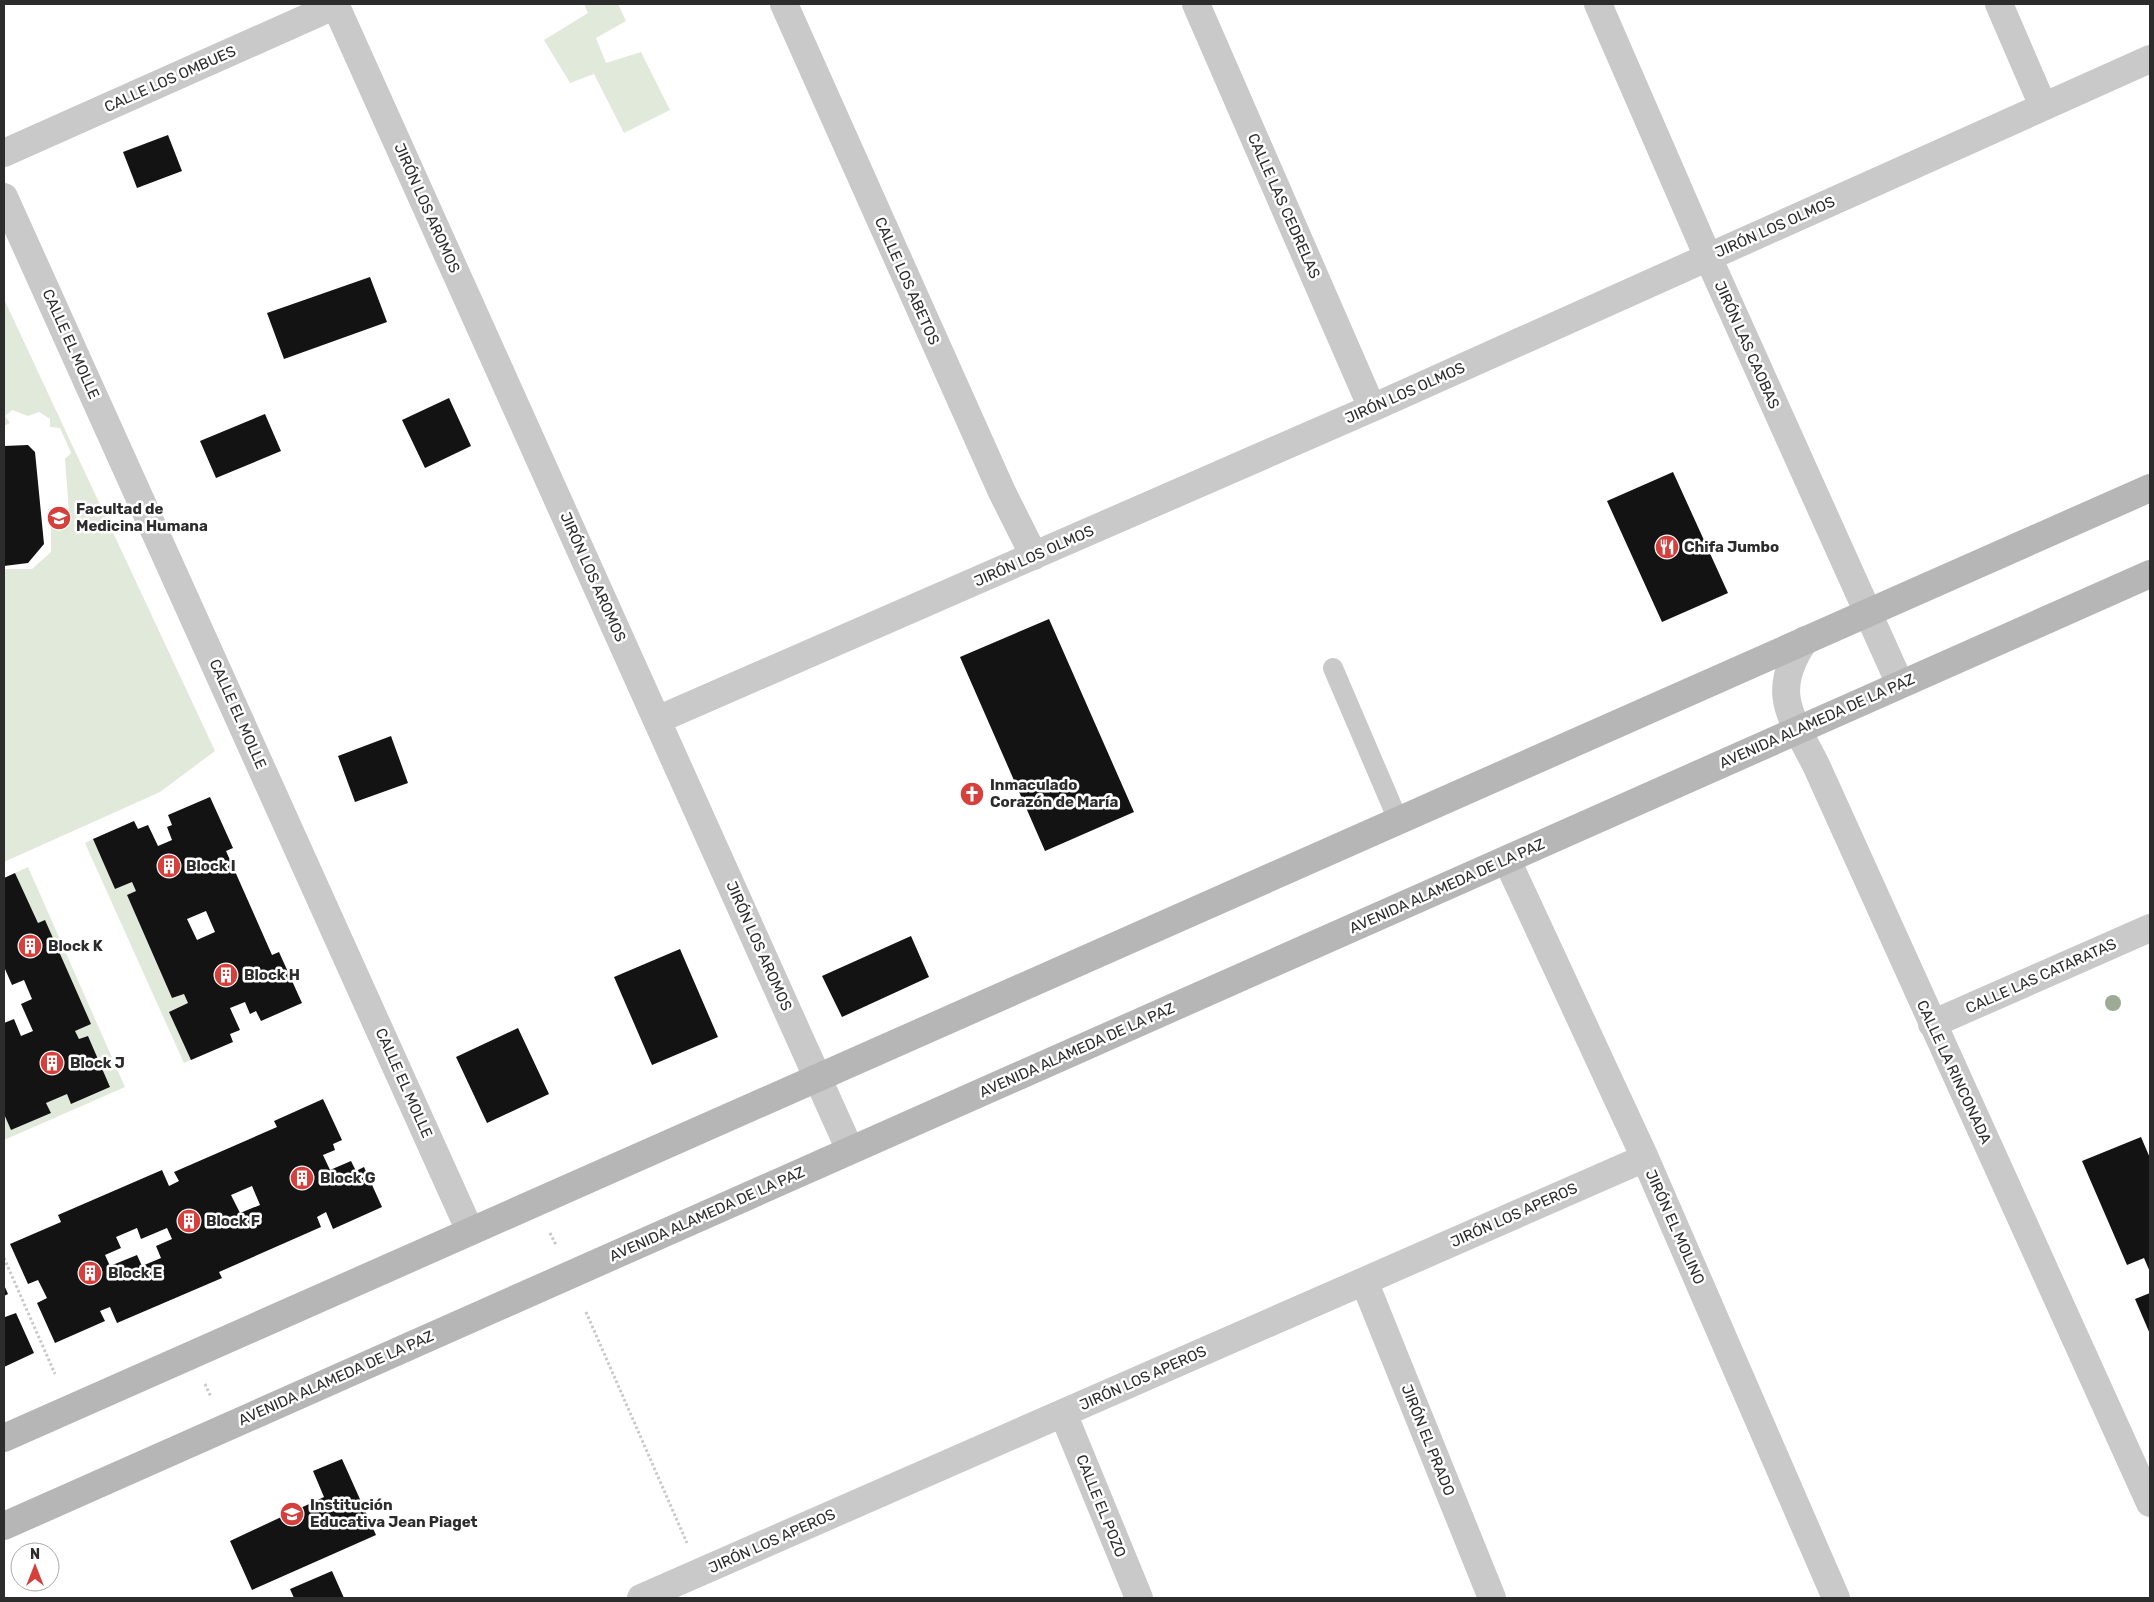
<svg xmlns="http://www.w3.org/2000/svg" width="2154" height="1602" font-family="Rubik,sans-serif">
<rect width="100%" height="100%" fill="#fff"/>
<!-- green -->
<path fill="#e1e9db" d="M584,4H618L626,21L596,38L606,63L641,52L670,110L624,133L594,74L570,83L544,40L588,13Z
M4,299L215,751L160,792L4,862V569H32L51,552V521L69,512L65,459L71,453L60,428L50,427V419L39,412L28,416L12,410L5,416L10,423L4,426Z
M93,839L115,889L132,882L136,891L127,895L172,998L184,994L188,1003L191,1060L184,1063L85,843Z
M28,867L125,1087L4,1140V1114L11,1130L51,1113L46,1103L67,1094L72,1104L110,1087L88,1036L79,1039L75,1031L38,923L15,873Z"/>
<!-- building -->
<path fill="#131313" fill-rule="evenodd" d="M168,135L182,171L137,188L123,152Z
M370,277L387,322L284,359L267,313Z
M449,398L471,446L425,468L402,420Z
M265,414L281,451L216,478L200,441Z
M28,445L35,452L44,544L28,563L4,566V446Z
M1673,472L1728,593L1662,622L1607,501Z
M1049,619L1134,812L1045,851L960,657Z
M391,736L408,783L355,802L338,756Z
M210,797L233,848L226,851L272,955L279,952L302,1003L261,1021L256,1011L250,1014L245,1002L230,1008L240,1030L230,1034L233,1042L191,1060L169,1012L188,1003L184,994L172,998L127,895L136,891L132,882L115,889L93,839L134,821L138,829L148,825L158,846L172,840L167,827L172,825L168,815ZM206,911L215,932L197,940L187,919Z
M15,873L38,923L45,920L91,1024L75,1031L79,1039L88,1036L110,1087L71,1104L67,1094L46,1103L51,1113L11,1130L4,1114V1023L14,1019L21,1036L33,1031L21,1004L32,999L24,980L12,985L5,969L4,970V878Z
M911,936L929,977L842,1017L822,976Z
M680,949L718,1037L652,1065L614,977Z
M518,1028L549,1094L487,1123L456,1057Z
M323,1099L342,1140L333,1144L335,1150L323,1155L330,1170L351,1161L356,1171L364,1167L382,1207L333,1229L326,1212L317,1217L321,1227L219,1272L222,1278L117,1323L110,1307L100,1311L105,1321L55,1343L37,1303L47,1298L38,1280L28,1284L10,1244L61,1222L58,1215L162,1170L169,1186L179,1181L174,1172L277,1127L274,1121ZM252,1186L260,1205L240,1213L231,1195ZM137,1228L141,1239L167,1228L172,1239L156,1246L161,1258L142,1266L137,1255L110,1266L105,1255L121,1248L116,1237Z
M2141,1137L2150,1158V1272L2144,1258L2127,1265L2082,1161Z
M4,1285L8,1294L4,1296Z
M2150,1293V1334L2135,1299Z
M4,1313L5,1317L16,1313L34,1353L4,1367Z
M342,1459L376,1535L252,1590L230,1541L324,1497L313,1471Z
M332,1571L344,1598H294L290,1589Z"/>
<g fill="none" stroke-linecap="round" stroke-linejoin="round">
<!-- path -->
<path stroke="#c9c9c9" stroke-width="3" stroke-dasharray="2.5 2.5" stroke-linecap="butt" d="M550,1233L556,1245
M4,1258L55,1374
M586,1312L687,1543
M205,1384L211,1397"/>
<!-- lane -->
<path stroke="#c9c9c9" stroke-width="20" d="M1333,668L1398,820"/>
<!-- street -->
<path stroke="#c9c9c9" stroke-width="28" d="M335,4L850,1150
M784,4L1002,492L1034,556
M1196,4L1372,408
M1598,4L1708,257L1900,684
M1999,4L2043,106
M4,153L336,5
M4,197L470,1231
M1805,640C1769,692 1791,716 1816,765L2150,1503
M657,720L1372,408L2150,59
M1507,860L1645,1158L1836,1598
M1932,1024L2150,928
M1364,1281L1492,1598
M1063,1413L1139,1598
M641,1598L1645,1158"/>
<!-- secondary -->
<path stroke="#b6b6b6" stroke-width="28" d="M4,1438L2150,488
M4,1526L2150,574"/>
</g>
<!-- trees -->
<circle fill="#9daa95" cx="2113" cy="1003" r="8"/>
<!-- icons -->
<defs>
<g id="university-disc" transform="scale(1.25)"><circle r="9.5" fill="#d6403c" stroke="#fff"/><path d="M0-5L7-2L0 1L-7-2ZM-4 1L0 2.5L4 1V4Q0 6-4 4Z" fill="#fff"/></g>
<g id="restaurant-disc" transform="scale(1.25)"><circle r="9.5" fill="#d6403c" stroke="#fff"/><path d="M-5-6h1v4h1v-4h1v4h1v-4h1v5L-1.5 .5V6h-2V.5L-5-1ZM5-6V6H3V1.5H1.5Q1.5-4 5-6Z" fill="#fff"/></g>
<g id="church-disc" transform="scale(1.25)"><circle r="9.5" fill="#d6403c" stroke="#fff"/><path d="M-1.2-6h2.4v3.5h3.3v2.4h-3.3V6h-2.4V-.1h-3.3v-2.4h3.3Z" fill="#fff"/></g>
<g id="building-disc" transform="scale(1.25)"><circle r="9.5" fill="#d6403c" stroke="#fff"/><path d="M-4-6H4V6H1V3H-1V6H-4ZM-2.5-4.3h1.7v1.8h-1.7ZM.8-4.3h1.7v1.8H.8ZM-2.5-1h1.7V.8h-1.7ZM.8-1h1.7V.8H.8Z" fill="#fff"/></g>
<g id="school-disc" transform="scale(1.25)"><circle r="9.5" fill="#d6403c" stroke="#fff"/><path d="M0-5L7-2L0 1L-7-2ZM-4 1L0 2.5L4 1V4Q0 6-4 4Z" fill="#fff"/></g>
</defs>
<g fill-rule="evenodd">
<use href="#university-disc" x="59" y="518"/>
<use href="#restaurant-disc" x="1667" y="547"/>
<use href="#church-disc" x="972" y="794"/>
<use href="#building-disc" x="169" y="866"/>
<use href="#building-disc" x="30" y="946"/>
<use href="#building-disc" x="226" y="975"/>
<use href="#building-disc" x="52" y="1063"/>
<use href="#building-disc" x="302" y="1178"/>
<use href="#building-disc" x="189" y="1221"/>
<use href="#building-disc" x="90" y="1273"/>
<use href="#school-disc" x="292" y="1514"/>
</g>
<g text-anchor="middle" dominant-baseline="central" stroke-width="5" stroke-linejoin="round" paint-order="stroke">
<!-- street labels -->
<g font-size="15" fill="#2c2c2c" stroke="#fff">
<text transform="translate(170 79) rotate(-24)">CALLE LOS OMBUES</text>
<text transform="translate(1284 206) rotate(66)">CALLE LAS CEDRELAS</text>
<text transform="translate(427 208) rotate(66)">JIRÓN LOS AROMOS</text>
<text transform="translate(1775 227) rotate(-24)">JIRÓN LOS OLMOS</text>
<text transform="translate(907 281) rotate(66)">CALLE LOS ABETOS</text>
<text transform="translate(71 344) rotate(66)">CALLE EL MOLLE</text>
<text transform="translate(1747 345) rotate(66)">JIRÓN LAS CAOBAS</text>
<text transform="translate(1405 393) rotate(-24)">JIRÓN LOS OLMOS</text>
<text transform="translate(1034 556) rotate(-24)">JIRÓN LOS OLMOS</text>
<text transform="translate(593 577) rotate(66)">JIRÓN LOS AROMOS</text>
<text transform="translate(238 714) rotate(66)">CALLE EL MOLLE</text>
<text transform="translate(1817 721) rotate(-24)">AVENIDA ALAMEDA DE LA PAZ</text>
<text transform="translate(1447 886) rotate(-24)">AVENIDA ALAMEDA DE LA PAZ</text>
<text transform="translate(759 946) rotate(66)">JIRÓN LOS AROMOS</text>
<text transform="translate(2041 976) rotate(-24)">CALLE LAS CATARATAS</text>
<text transform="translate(1077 1050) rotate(-24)">AVENIDA ALAMEDA DE LA PAZ</text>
<text transform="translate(1954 1072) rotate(65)">CALLE LA RINCONADA</text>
<text transform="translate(404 1083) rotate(66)">CALLE EL MOLLE</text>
<text transform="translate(707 1214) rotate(-24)">AVENIDA ALAMEDA DE LA PAZ</text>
<text transform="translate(1514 1215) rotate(-24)">JIRÓN LOS APEROS</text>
<text transform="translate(1675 1227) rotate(66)">JIRÓN EL MOLINO</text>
<text transform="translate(336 1378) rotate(-24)">AVENIDA ALAMEDA DE LA PAZ</text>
<text transform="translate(1143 1378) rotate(-24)">JIRÓN LOS APEROS</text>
<text transform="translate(1428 1440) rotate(68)">JIRÓN EL PRADO</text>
<text transform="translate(1101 1506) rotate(68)">CALLE EL POZO</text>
<text transform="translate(772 1541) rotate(-24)">JIRÓN LOS APEROS</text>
</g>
<!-- poi labels -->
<g font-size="15" font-weight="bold" fill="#2c2c2c" stroke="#fff" text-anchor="start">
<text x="76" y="509">Facultad de<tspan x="76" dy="17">Medicina Humana</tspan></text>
<text x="1684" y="547">Chifa Jumbo</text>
<text x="990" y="785">Inmaculado<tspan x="990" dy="17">Corazón de María</tspan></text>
<text x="186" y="866">Block I</text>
<text x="48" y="946">Block K</text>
<text x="244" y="975">Block H</text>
<text x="70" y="1063">Block J</text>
<text x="320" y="1178">Block G</text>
<text x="206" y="1221">Block F</text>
<text x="108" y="1273">Block E</text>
<text x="310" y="1505">Institución<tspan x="310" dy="17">Educativa Jean Piaget</tspan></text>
</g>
</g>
<!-- border -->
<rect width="2154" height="1602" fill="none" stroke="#2c2c2c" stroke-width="10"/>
<!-- north arrow -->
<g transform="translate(35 1567)"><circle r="24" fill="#ffffff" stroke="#ababab"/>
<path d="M0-4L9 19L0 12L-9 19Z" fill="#d6403c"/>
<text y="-8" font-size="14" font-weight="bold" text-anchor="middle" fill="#2c2c2c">N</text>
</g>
</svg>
